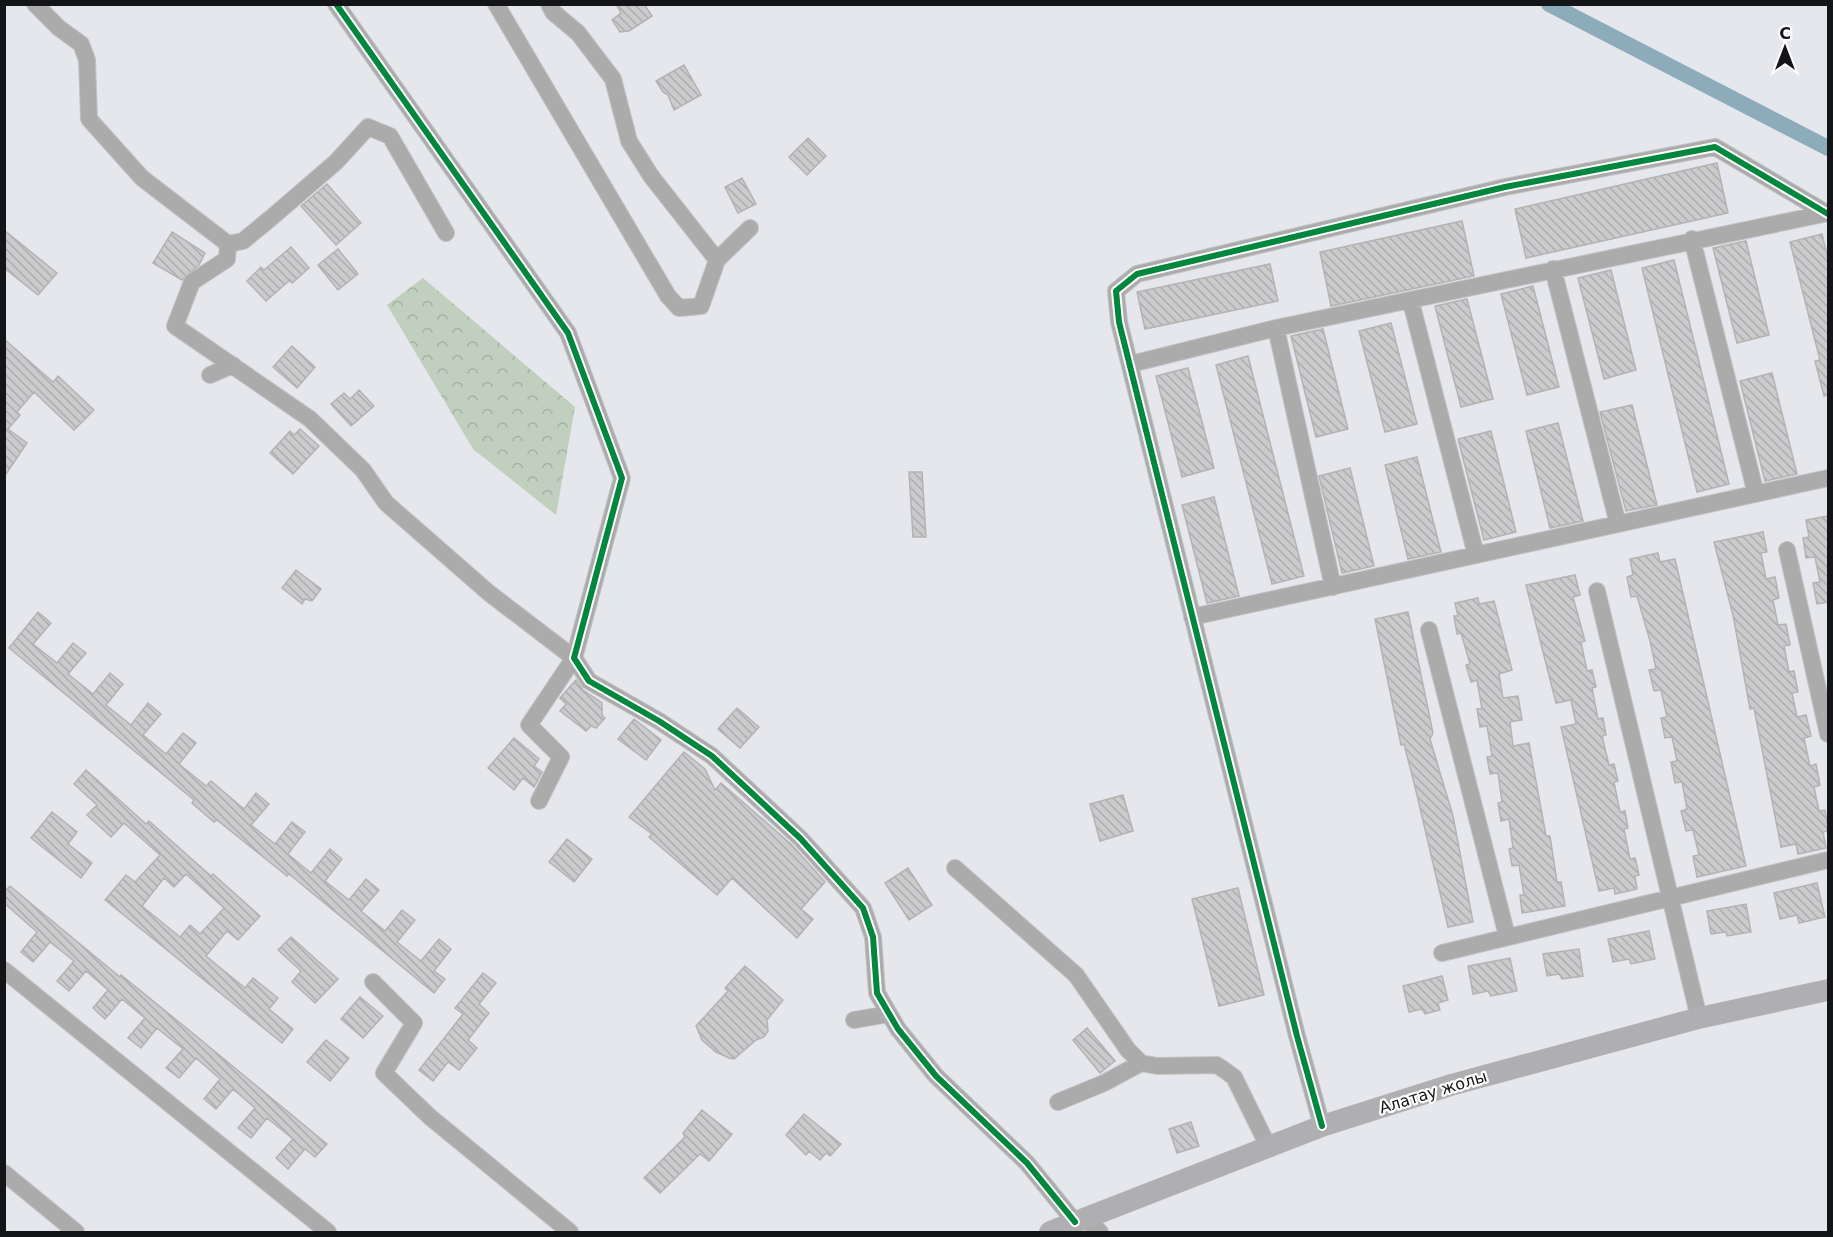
<svg xmlns="http://www.w3.org/2000/svg" width="1833" height="1237" font-family="'DejaVu Sans',sans-serif">
<defs>
<pattern id="forest-crowns" width="20" height="18" patternUnits="userSpaceOnUse" patternTransform="scale(1.5)"><rect width="20" height="18" fill="#c0cfbe"/><path d="M2 6a3 3 0 1 1 6 0M12 15a3 3 0 1 1 6 0" fill="none" stroke="#a4b1a3"/></pattern>
<pattern id="building-back-hatch" width="6" height="6" patternUnits="userSpaceOnUse" patternTransform="scale(1.5)"><rect width="6" height="6" fill="#cccacc"/><path d="M-1 5l2 2M0 0l6 6M5-1l2 2" fill="none" stroke="#aeadae"/></pattern>
</defs>
<rect width="100%" height="100%" fill="#e6e7ec"/>
<!-- forest -->
<path fill="url(#forest-crowns)" d="M423,278L575,407L556,515L473,449L387,305Z"/>
<g fill="none" stroke-linecap="round" stroke-linejoin="round">
<!-- canal -->
<path stroke="#8cacbc" stroke-width="16" d="M1549,4L1828,148"/>
</g>
<!-- building -->
<path fill="url(#building-back-hatch)" stroke="#b4b3b4" stroke-width="1.5" fill-rule="evenodd" d="M616,4H644L652,16L629,31L620,32L612,20L621,13Z
M684,65L701,95L674,110L668,95L663,92L656,81Z
M808,138L826,156L807,175L789,157Z
M1717,163L1728,213L1526,258L1515,209Z
M742,178L756,204L738,213L725,187Z
M327,184L361,223L336,245L301,206Z
M1462,221L1474,276L1331,306L1320,252Z
M4,230L57,273L38,295L4,268Z
M172,232L205,253L199,265L182,280L153,263Z
M1822,234L1828,259V395L1824,396L1815,361L1820,360L1790,242Z
M1746,241L1769,335L1737,343L1713,248Z
M291,247L309,268L292,283L290,280L266,301L247,281L261,267L264,270Z
M338,249L358,274L338,290L318,265Z
M1674,260L1729,484L1697,492L1642,268Z
M1270,264L1278,301L1145,329L1137,292Z
M1611,270L1636,370L1604,379L1578,278Z
M1533,286L1559,387L1527,395L1501,294Z
M1467,299L1493,399L1461,407L1435,306Z
M1391,323L1417,424L1385,432L1359,331Z
M1323,329L1348,429L1316,437L1291,336Z
M4,339L53,382L58,376L94,410L74,430L34,392L17,412L20,415L8,429L27,443L4,477Z
M292,346L315,367L297,388L273,367Z
M1248,356L1304,576L1272,584L1216,365Z
M1188,368L1214,468L1182,477L1156,376Z
M1772,373L1797,474L1765,481L1740,381Z
M359,390L374,406L351,426L331,404L344,393L350,399Z
M1632,405L1657,505L1626,511L1600,412Z
M1558,423L1583,521L1550,528L1526,431Z
M300,429L319,446L293,474L270,453L290,431L294,435Z
M1491,431L1516,532L1484,540L1458,439Z
M1417,457L1441,552L1408,559L1385,465Z
M1350,468L1374,566L1342,573L1319,476Z
M909,472H922L926,537H913Z
M1214,497L1239,596L1207,603L1182,505Z
M1828,516V602L1817,604L1813,583L1820,582L1815,557L1806,558L1803,538L1809,537L1806,520Z
M1763,532L1767,552L1761,553L1766,579L1775,577L1779,598L1773,600L1778,625L1786,624L1790,645L1784,646L1789,672L1794,671L1798,692L1792,693L1797,717L1806,715L1811,736L1804,738L1810,766L1816,764L1820,785L1814,787L1819,811L1825,810L1828,827V831L1823,832L1826,848L1798,854L1796,844L1781,847L1754,708L1750,709L1733,615L1714,542Z
M1658,553L1660,562L1675,559L1746,866L1697,877L1693,856L1699,855L1693,830L1686,831L1681,811L1687,809L1682,782L1675,783L1671,762L1677,761L1672,737L1665,738L1661,718L1667,717L1661,690L1654,691L1649,670L1656,669L1650,641L1637,596L1631,597L1627,577L1633,575L1630,559Z
M296,570L321,589L312,601L305,599L302,604L282,588Z
M1575,575L1580,595L1573,597L1585,641L1581,642L1587,671L1592,670L1596,687L1592,688L1598,719L1603,718L1606,735L1602,736L1609,765L1614,764L1618,781L1614,782L1620,812L1625,811L1628,828L1624,829L1630,859L1635,858L1639,875L1635,876L1637,889L1615,894L1614,888L1599,891L1561,727L1576,724L1571,700L1556,703L1526,585Z
M1478,598L1479,604L1494,601L1512,670L1499,674L1503,698L1518,696L1522,720L1510,722L1513,746L1529,743L1546,836H1550L1557,882H1561L1565,906L1522,913L1520,895H1524L1519,865L1512,866L1509,849L1513,848L1509,819L1501,821L1498,803L1502,802L1498,773L1490,774L1487,757L1492,756L1487,726L1480,727L1477,709H1482L1477,680L1471,682L1466,665L1470,664L1461,633L1457,634L1454,616H1458L1455,603Z
M38,612L51,623L33,644L57,663L73,643L86,653L68,674L93,694L110,673L123,684L106,705L131,725L148,703L161,714L143,735L166,754L183,733L196,743L179,764L206,786L211,781L244,809L256,793L269,804L251,825L275,844L292,822L305,832L288,854L311,873L330,849L342,859L325,881L349,900L366,879L379,890L361,911L385,931L402,910L415,920L397,942L421,961L439,939L451,949L434,971L445,979L434,993L289,874L287,876L217,820L214,822L192,803L194,800L9,648Z
M1408,612L1433,733L1430,739L1453,816L1473,922L1448,927L1416,791L1404,744L1401,745L1375,619Z
M576,680L583,690L602,703V715L605,718L596,728L591,726L586,731L560,711L566,704L560,698Z
M737,708L759,727L740,748L718,729Z
M634,719L661,740L646,760L618,739Z
M514,738L539,759L534,766L542,772L534,787L523,778L514,790L488,768Z
M684,752L705,769L715,790L721,783L792,845L825,882L801,909L813,919L797,938L732,878L717,895L649,837L652,834L629,817Z
M86,770L146,824L149,821L211,876L213,874L260,916L238,940L227,931L206,956L245,988L253,978L278,998L269,1009L293,1029L282,1043L105,900L126,875L135,882L160,855L124,823L111,837L87,815L97,805L74,784ZM186,874L224,908L200,934L190,925L180,937L142,906L164,878L174,887Z
M1123,795L1133,831L1100,841L1090,804Z
M52,812L77,832L68,844L92,863L81,878L31,838Z
M567,839L592,859L574,882L549,862Z
M908,868L932,905L909,920L885,883Z
M1817,883L1825,917L1799,923L1797,915L1780,919L1774,893Z
M10,886L120,977L121,975L195,1035L327,1144L315,1157L305,1149L288,1169L276,1158L293,1139L267,1118L251,1138L238,1128L255,1108L233,1089L216,1109L204,1099L220,1079L196,1058L179,1078L166,1068L183,1049L157,1028L141,1048L128,1038L145,1018L122,999L105,1019L93,1008L108,990L86,971L69,991L57,981L74,961L50,942L33,962L21,952L37,932L4,903V892Z
M1238,888L1264,995L1219,1006L1192,899Z
M1746,904L1751,932L1727,936L1726,932L1711,934L1707,911Z
M1649,931L1655,959L1631,964L1629,959L1613,962L1608,939Z
M291,937L338,979L315,1003L292,982L301,971L278,950Z
M1579,949L1583,976L1562,979L1559,974L1547,976L1543,954Z
M1510,958L1517,991L1491,996L1488,991L1473,994L1468,966Z
M745,966L783,1000L767,1020L768,1031L764,1037L756,1040L734,1059L729,1058L716,1052L702,1040L696,1026L728,991L725,988Z
M483,973L496,983L479,1004L489,1013L468,1040L477,1048L459,1070L448,1062L433,1081L419,1070L463,1014L455,1008Z
M1442,976L1448,1000L1438,1003L1440,1010L1425,1014L1422,1009L1409,1012L1403,986Z
M360,997L383,1016L363,1038L341,1019Z
M1087,1028L1115,1061L1100,1073L1073,1040Z
M326,1040L349,1058L330,1081L307,1062Z
M702,1110L732,1134L709,1161L700,1154L660,1193L644,1178L685,1137L683,1133Z
M804,1114L841,1144L830,1156L826,1153L820,1160L809,1151L806,1155L786,1135Z
M1191,1122L1199,1146L1177,1153L1169,1129Z"/>
<g fill="none" stroke-linecap="round" stroke-linejoin="round">
<!-- minor casing -->
<g stroke="#c1c2c5" stroke-width="18">
<path id="minor" d="M35,4L59,28L81,44L87,60L89,119L142,178L228,244L227,259L192,282L175,326L310,419L363,470L386,503L489,593L574,658L529,725L561,757L539,801
M336,4L568,333L622,478L574,658L589,681L659,721L712,756L800,838L863,908L873,937L877,993L898,1029L936,1076L1027,1163L1075,1222
M496,4L668,296L679,308L701,306L717,260L651,176L629,141L613,79L578,33L553,12L549,4
M1692,239L1756,494
M228,244L243,241L271,218L336,162L368,127L390,136L446,233
M717,260L750,228
M1553,269L1618,524
M1411,302L1476,555
M1276,328L1333,587
M1131,364L1276,328L1828,213
M210,375L233,365
M1787,550L1828,734
M1597,591L1699,1018
M1192,617L1828,478
M1429,630L1507,936
M955,868L1076,975L1128,1050L1141,1063L1157,1066L1217,1065L1234,1077L1268,1146
M1442,953L1828,860
M4,970L328,1232
M373,982L414,1023L384,1073L430,1117L570,1232
M854,1020L889,1014
M1058,1102L1104,1083L1141,1063
M1322,1126L1297,1036L1119,322L1116,291L1137,274L1505,187L1715,147L1828,214
M4,1173L76,1232
M1084,1218L1100,1232"/>
</g>
<!-- major casing -->
<g stroke="#c1c2c5" stroke-width="22">
<path id="major" d="M1050,1232L1322,1126L1451,1085L1699,1018L1828,990"/>
</g>
<!-- minor -->
<use href="#minor" stroke="#acabac" stroke-width="16"/>
<!-- major -->
<use href="#major" stroke="#afaeb0" stroke-width="21"/>
<!-- cycleway casing -->
<g stroke="#fff" stroke-width="10">
<path id="cycleway" d="M336,4L568,333L622,478L574,658L589,681L659,721L712,756L800,838L863,908L873,937L877,993L898,1029L936,1076L1027,1163L1075,1222
M1322,1126L1297,1036L1119,322L1116,291L1137,274L1505,187L1715,147L1828,214"/>
</g>
<!-- cycleway -->
<use href="#cycleway" stroke="#00873e" stroke-width="6"/>
</g>
<g text-anchor="middle" dominant-baseline="central" stroke-width="4.5" stroke-linejoin="round" paint-order="stroke">
<!-- street labels -->
<g font-size="16" fill="#131418" stroke="#fff">
<text transform="translate(1433 1092) rotate(-17)">Алатау жолы</text>
</g>
</g>
<!-- border -->
<rect width="1833" height="1237" fill="none" stroke="#131418" stroke-width="12"/>
<!-- north arrow -->
<g transform="translate(1785 48)" stroke="#ffffff" stroke-width="4.5" paint-order="stroke">
<path d="M0-4.5L10 22L0 15L-10 22Z" fill="#131418"/>
<text y="-9" font-size="16" font-weight="bold" text-anchor="middle" fill="#131418">С</text>
</g>
</svg>
